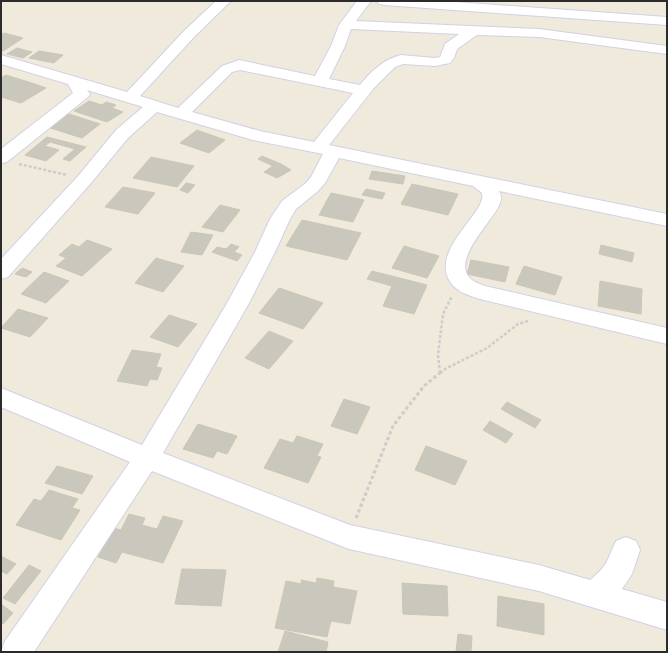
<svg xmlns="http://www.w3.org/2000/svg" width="668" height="653" font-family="'Alegreya Sans',sans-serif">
<rect width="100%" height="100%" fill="#efeadc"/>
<!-- building -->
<path fill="#cac7bc" stroke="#cac7b5" d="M4,33L23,38L3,51L1,50V35Z
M17,48L32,52L23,58L7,54Z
M39,51L63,55L54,63L29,58Z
M6,75L35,84L46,88L21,103L1,97V78Z
M89,101L102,105L106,102L116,105L112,108L123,112L107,122L74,111Z
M66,113L100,124L82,138L47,127Z
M197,130L225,140L209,153L180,143Z
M47,137L86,147L70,161L63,159L75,149L50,142L45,146L59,150L46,161L25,155Z
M262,156L281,164L291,170L277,178L264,172L273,166L258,159Z
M151,157L194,166L177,187L133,178Z
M372,171L405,176L403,184L369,179Z
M186,183L195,185L188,193L180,190Z
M412,184L458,194L448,215L401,204Z
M123,187L155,193L138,214L105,207Z
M366,189L385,193L382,199L362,195Z
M331,193L364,200L353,222L319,215Z
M220,205L240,210L223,232L202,227Z
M302,220L361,233L347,260L286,246Z
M191,232L213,235L202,255L181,252Z
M87,240L112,249L82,276L56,266L66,258L59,255L72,244L79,247Z
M231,244L239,247L234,252L242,255L237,261L212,252L217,247L226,249Z
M601,245L634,253L632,262L599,254Z
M404,246L439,256L427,278L392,268Z
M156,258L184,266L163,292L135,283Z
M471,260L509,267L505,282L467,274Z
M524,266L562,277L555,295L516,284Z
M22,268L32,272L26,277L15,274Z
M372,271L427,285L414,314L383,306L392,286L367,279Z
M44,272L69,281L46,303L21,294Z
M600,281L642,289L641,314L598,306Z
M279,288L323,303L303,329L259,313Z
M18,309L48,318L30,337L1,328Z
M169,315L197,324L178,347L150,337Z
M269,331L293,341L269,369L245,358Z
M132,350L161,354L156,367L162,368L157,380L150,379L147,386L117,381Z
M344,399L370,407L357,434L331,426Z
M507,402L541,420L535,428L501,409Z
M490,421L513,434L506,443L483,430Z
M198,424L237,436L227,454L217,451L213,458L183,449Z
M297,436L323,444L317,456L321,457L308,483L264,468L280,439L293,443Z
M426,446L467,461L455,485L415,470Z
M57,466L93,476L82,494L45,483Z
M49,490L78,499L72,508L80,510L61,540L16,525L34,499L41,501Z
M129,514L145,518L142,525L157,529L163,516L183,521L163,563L122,552L116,563L98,557L114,528L121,530Z
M1,556L16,564L7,574L1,571Z
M29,565L41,571L15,604L3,598Z
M182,569L226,570L221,606L175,604Z
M317,578L334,581L333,587L357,591L350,624L331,621L327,637L275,628L286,581L302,584L301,580L316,583Z
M402,583L447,586L448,616L403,614Z
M498,596L544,604V635L497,626Z
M1,604L13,613L3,624L1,622Z
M285,631L328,642L326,652H278Z
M458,634L472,636L471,652H456Z"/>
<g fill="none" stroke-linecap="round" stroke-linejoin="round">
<!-- minor casing -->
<g stroke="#d1d1e6" stroke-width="2">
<path id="minor" d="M216,1H231L194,37L140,96L178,108L222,66L239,60L315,76L331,46L339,25L357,1H371L356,21L539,29L667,46V54L539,37L477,35L457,49L454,58L450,63L435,66L403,64L395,67L374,88L329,145L667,214V226L499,191C501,195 502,198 500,203C495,219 452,258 469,277C473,282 480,284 485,286L667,328V344L480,299C467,295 454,291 448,278C434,246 488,211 482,193L473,186L339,158L325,183L318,191L296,209L290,219L275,252L248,305L163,453L350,525L539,565L590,580C608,566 607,560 616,541L626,537L636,541L640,550L632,574L622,589L667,602V630L539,591L349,549L152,471L34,652H1L5,641L130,462L1,407V388L142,445L226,305L255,252L270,219L282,201L306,183L311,177L323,154L253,140L157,112L128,138L91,183L8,277L1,279V259L79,175L116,130L143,107L87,90L90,94L88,97L7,162L1,163V149L73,93L68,84L1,64V55L127,92L184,31ZM351,29L459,34L445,44L440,57L435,58L401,55C384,59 370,72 360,85L329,79L345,46ZM240,70L353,93L314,142L260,131L192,112L232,72Z
M377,1H441L667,17V25L384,5L379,4Z"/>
</g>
<!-- path-far1 -->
<path stroke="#ccc" stroke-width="2.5" stroke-dasharray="3 2" stroke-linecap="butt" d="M19,164L67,175
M440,373L438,355L443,314L452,296
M440,373L445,369L487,348L518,324L528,321"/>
<!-- path -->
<path stroke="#ccc" stroke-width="3" stroke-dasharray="3.5 2.5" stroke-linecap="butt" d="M356,518L393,426L424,386L441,372"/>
<!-- minor -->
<use href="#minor" fill="#fff" fill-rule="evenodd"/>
</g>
<!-- border -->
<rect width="668" height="653" fill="none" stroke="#2b2b2b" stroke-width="4"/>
</svg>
